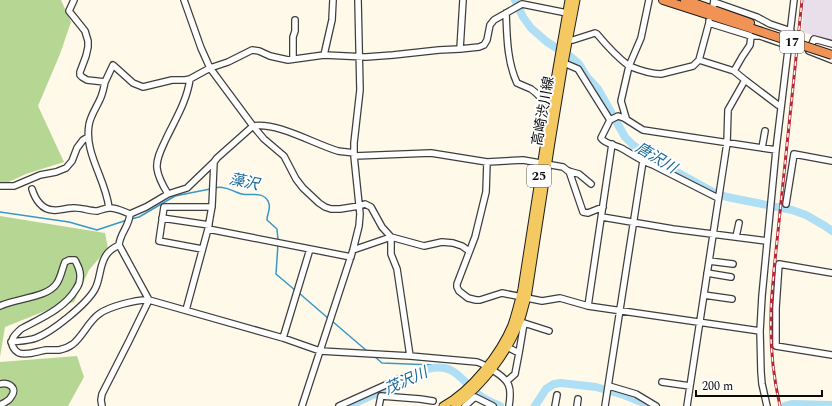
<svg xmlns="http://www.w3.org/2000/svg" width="832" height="406" font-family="Spectral,'Noto Sans JP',serif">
<rect width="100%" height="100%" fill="#fff9e9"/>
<!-- industrial -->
<path fill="#e8dfea" d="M804,0H832V41L802,32Z"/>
<!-- forest -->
<path fill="#b6d794" d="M0,0H61L71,22L60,54L38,106L64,162L26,174L0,186Z
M0,216L105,233L108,248L89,270L74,302L50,309L5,327L0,357Z
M77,356L84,377L68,406H0V362Z"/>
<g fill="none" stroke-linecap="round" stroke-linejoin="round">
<!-- stream -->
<path stroke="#3898c9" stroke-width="1.5" d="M214,188C222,186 229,189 236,192C236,192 241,194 242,194C251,196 262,191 268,201C272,209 267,212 267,220L277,229L278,240
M0,212L69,222L97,230L127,220
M131,219L139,217L175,196L210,189
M278,244L276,274L296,291
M299,293L329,319
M332,321L367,351
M374,356L382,363L434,365L436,367"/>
<!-- river -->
<path stroke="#afdff4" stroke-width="8" d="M515,0L523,17L531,28L547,42L571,57L579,64L587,77L598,89L625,137L633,145L648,156L713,192L727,197L792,210L806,215L825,226L832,231
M349,406L428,369C454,362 461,380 478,394C484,399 493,403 500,406
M535,406L546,389L554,384L561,383L596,387L624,395L651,406
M785,406L793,404L832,405"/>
<!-- minor casing -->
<g stroke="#3e3e3e" stroke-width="8">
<path id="minor" d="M74,0L69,11L85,31L88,41V47L86,56L80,72V75L82,77L87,80L105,82L113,65L133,83L143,87L172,80H185L190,79L210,68L228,62L252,50L259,51L270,56L288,60L324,55L366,57L393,55L439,50L460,49L479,47L484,45L487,40L490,25L494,20L522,4L567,13
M184,0L201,48L210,68L253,126L264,139L284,156L296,179L303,188L319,203L325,207L331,209H340L359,206L365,204L371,207L382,227L391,237L424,246L442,242L453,243L462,246L469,251
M649,0L641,38L629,66C639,70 650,74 661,74L693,66L699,60L709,23
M714,2L757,17L770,24L791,31
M506,13C507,37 507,61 517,83L531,89L536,93L542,99L554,105
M712,13L714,0
M709,21V23L751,36H760L789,46
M568,40H573L595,33L597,34C607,46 617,57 629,66L621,101L626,118
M832,44L814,39L809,51L832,60
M460,49L463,0
M324,55L332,20L333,0
M293,59V37L295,31V20
M699,60L734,71
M564,63L578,69L610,120
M745,80L778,105
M105,82C104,87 103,92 101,97C98,105 90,116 89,125C84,153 106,180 109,208
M762,148L765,131
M354,156L431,153L487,162L523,160L563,167L568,171L579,174L591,184
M487,162L486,192L475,237L457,284V287L459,291L468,298L476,300H480L502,293L542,301L560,298L588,306L760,331
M569,171L583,212L588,213L603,207
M0,186H14L40,175L56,172L66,168L72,161L77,148L83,140L88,137
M32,189C35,199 42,210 53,210C59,211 66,208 72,208C80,207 89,211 97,211C101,210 105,208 109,208C116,207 124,212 130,214C129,227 120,233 119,245L149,300
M168,194C163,186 158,177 157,168C156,158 162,148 166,139C175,120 187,101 190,79
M718,198L653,165C641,161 632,154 621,148C615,145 605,144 601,138L610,120L618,116L624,118L643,130L776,150
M786,204L794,154L832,161
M130,214L146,207L168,194L187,188L214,162
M602,217L673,229L767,241
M162,218L209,225
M208,229L351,257
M736,237L739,223
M202,249L159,241L164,207H212
M353,250L391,237V254L397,269L410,356
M709,261L733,264
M707,273L731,277
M832,273L779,264L776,308V346L832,355
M704,295L732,299
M0,306C16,298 48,298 57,283C61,277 62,269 65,262L69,260H75C78,266 81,271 80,278C80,282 79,285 76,289C64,309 41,318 21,329C16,334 9,339 13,347C14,349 17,352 19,353C28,356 38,351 46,350C51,350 55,350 59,350C64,349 69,347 73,344C83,336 88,322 99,314C108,307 137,299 149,300L283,338L320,351L410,356L477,362C483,364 488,367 494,371C510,381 512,387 509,406
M588,306L612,144
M186,310L208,229L212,206L214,162L217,158L253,126C278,122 314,144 338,151C343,152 348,152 354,153
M283,338L310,249
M11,342C19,341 28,341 36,338C52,332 87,304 95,289C101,278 99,264 107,254C110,250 115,247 119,245
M519,353L524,323L549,331
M507,381L515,374L519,353L507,347
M662,382L690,386
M0,384C9,382 18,388 11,397C9,401 4,403 0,405
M609,386L636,394L656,406
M102,406L101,400L102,394L129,341L149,300
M302,406L353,250L359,226L360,214L354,156V143L360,90L358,0
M339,406L410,374
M379,406L381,396L420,399L433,401
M465,406L475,397L493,406
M555,406L557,395
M577,406L578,399
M605,406L643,161
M687,406L727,143L728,110L745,80L734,71L742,57L750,45L751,36
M767,406L762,384L761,372L760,331L762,296L776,150L794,0"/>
</g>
<!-- major casing -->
<g stroke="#1c1c1c" stroke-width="9">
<path id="major" d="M443,406C471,391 500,354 512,325C516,313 519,301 522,289L551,103L569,0
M455,406C482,386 508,353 520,321C523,314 524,306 527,298L551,142L564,63L576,0"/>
</g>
<!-- highway casing -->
<g stroke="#1c1c1c" stroke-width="10">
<path id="highway" d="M663,0L753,29
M685,0L750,23"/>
</g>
<!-- minor -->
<use href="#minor" stroke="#fff" stroke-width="5.5"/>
<!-- major -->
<use href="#major" stroke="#f5c962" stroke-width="7"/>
<!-- highway -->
<use href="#highway" stroke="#f19355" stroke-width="8"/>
<!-- rail casing -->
<g stroke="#b72736" stroke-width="3">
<path id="rail" d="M780,406C773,376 770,345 771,314C771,299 773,285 774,270L802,0"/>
</g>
<!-- rail -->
<use href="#rail" stroke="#fff" stroke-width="1.5" stroke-dasharray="4.5" stroke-linecap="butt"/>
<!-- highway-bridge casing -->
<g stroke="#1c1c1c" stroke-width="10" stroke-linecap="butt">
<path id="highway-bridge" d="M753,29L832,55"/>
</g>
<!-- highway-bridge -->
<use href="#highway-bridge" stroke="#f19355" stroke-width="8"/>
</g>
<g text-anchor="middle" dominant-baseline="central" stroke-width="4" stroke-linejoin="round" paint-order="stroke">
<!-- shield labels -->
<g fill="#fff" stroke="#545454" stroke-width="1">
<rect x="780" y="31" width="24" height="22" rx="3"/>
<rect x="527" y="165" width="24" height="22" rx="3"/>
</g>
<g font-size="13" font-weight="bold" fill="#0b0b0b">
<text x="792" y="42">17</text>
<text x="539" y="176">25</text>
</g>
<!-- street labels -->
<g font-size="14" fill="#0b0b0b" stroke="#fff">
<text transform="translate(543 111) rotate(-80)">高崎渋川線</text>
</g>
<!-- water labels -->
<g font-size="15" font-style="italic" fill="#186898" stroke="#fff">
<text transform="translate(656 158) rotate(31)">唐沢川</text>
<text transform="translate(244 182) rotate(12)">藻沢</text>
<text transform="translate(406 381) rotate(-24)">茂沢川</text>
</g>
</g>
<!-- scale -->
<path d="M696 390v6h126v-6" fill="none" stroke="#0b0b0b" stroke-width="2"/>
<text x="702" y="390" font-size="12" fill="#0b0b0b" stroke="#ffffff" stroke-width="3" paint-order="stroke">200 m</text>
</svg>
